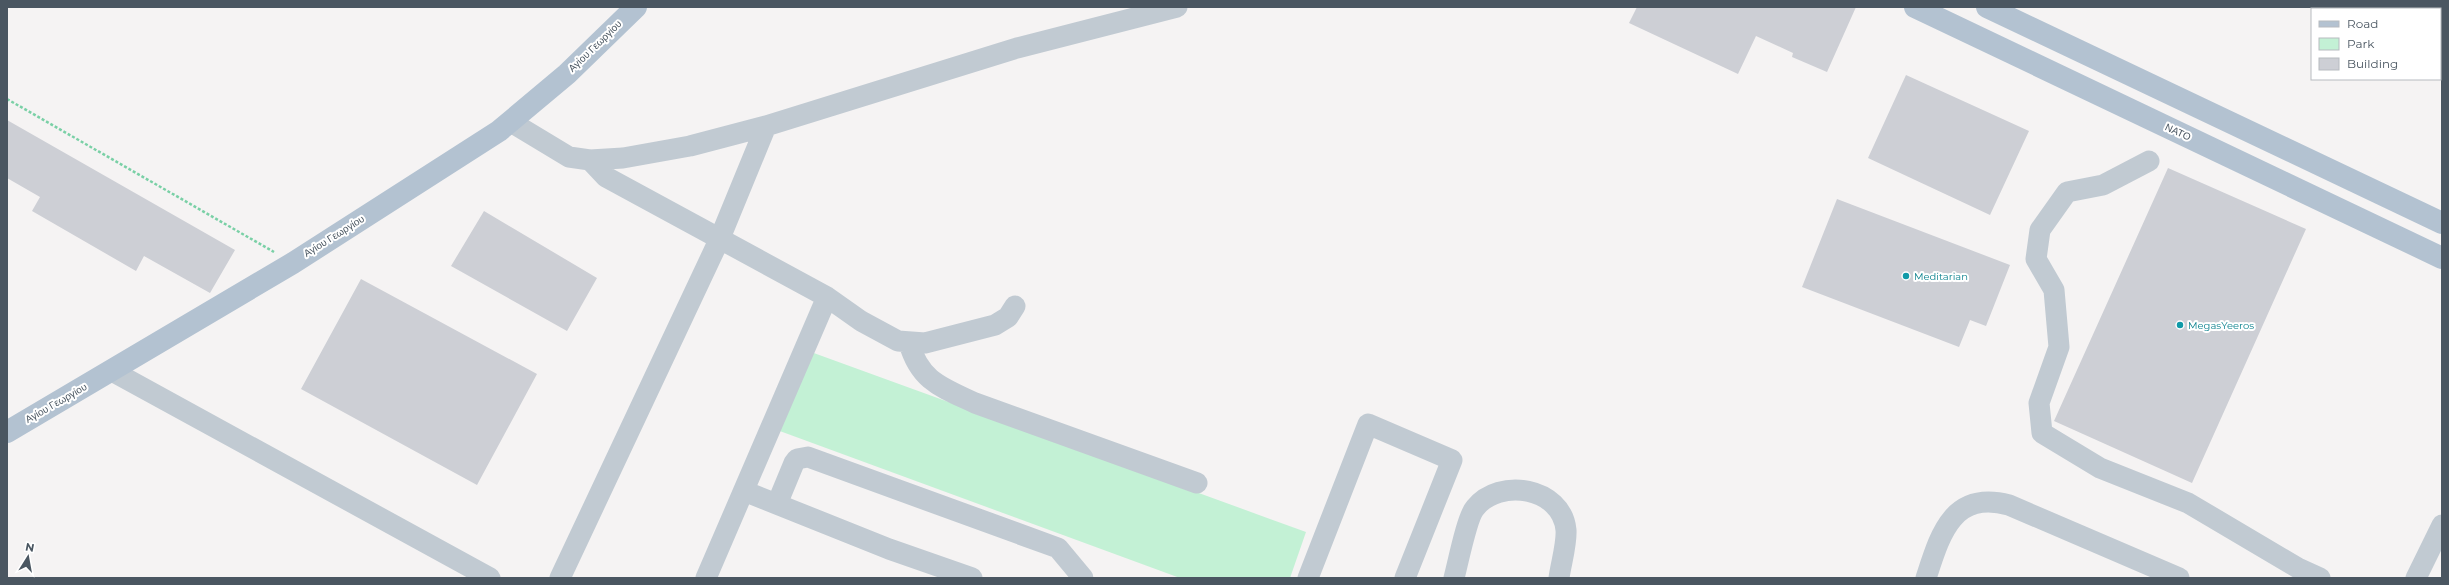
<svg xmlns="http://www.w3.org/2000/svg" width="2449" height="585" font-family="Montserrat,sans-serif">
<rect width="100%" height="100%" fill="#f5f3f3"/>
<!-- green -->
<path fill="#c3f1d5" d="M811,352L1306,532L1290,578H1180L777,430Z"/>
<!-- building -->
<path fill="#cdcfd5" d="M1637,7H1856L1827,72L1792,57L1793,53L1756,36L1738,74L1629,23Z
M1906,75L2029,131L1990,215L1868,158Z
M7,120L235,250L210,293L144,256L136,271L32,211L40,197L7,178Z
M2168,168L2306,229L2192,483L2054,421Z
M1837,199L2010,265L1986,326L1970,320L1959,347L1802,287Z
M484,211L597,278L567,331L451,266Z
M361,279L537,374L477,485L301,389Z"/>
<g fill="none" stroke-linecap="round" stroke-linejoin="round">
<!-- path -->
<path stroke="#7ad0a6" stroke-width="2.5" stroke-dasharray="3 2" stroke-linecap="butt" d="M7,99L274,252"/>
<!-- minor -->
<path stroke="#c1cad2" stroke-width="21" d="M511,122L569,157L590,160L623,158L690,146L766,126L1017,48L1177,7
M590,160L606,177L827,297L861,321L898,341L925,343L995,325L1008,317L1015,306
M2149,161L2103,185L2067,192L2040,230L2036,259L2054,290L2059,347L2039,403L2042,433L2100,468L2188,503L2298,568L2320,578
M909,343C920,381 941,387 975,403L1197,483
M112,371L490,578
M744,491L889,549L972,578
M777,504L794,463L797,459L808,457L1058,548L1083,578
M560,578L720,238L766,126
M706,578L827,297
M1308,578L1368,424L1452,460L1405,578
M1454,578C1458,563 1467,517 1475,508C1499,477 1562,487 1566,530C1567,544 1561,563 1559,578
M1926,578C1940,535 1952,490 2009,505L2179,578
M2416,578L2442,525"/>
<!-- major -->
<path stroke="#b3c2d1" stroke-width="22" d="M1915,7L2442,258
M1987,7L2442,223
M7,432L293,263L499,131L567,74L636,7"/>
</g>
<!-- markers -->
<g fill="#0f9aa8" stroke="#fff" stroke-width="1.5">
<circle cx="1906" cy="276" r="4"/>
<circle cx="2180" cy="325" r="4"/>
</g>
<g text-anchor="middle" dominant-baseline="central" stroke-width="4" stroke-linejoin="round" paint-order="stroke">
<!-- street labels -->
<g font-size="10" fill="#4a5661" stroke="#fff">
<text transform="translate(595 46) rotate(-44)">Αγίου Γεωργίου</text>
<text transform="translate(2178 132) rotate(25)">ΝΑΤΟ</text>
<text transform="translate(334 236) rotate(-32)">Αγίου Γεωργίου</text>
<text transform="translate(56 403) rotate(-30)">Αγίου Γεωργίου</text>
</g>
<!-- culture labels -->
<g font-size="10" fill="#0d838f" stroke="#fff" text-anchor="start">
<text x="1914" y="276">Meditarian</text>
<text x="2188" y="325">MegasYeeros</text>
</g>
</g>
<!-- border -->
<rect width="2449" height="585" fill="none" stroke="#4a5661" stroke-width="16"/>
<!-- legend -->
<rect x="2311" y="8" width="130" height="72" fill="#ffffff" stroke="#b7bbc0"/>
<rect x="2319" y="21" width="20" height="6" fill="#b3c2d1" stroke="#b7bbc0"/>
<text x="2347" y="28" font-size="12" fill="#4a5661">Road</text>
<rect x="2319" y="38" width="20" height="12" fill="#c3f1d5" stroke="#b7bbc0"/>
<text x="2347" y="48" font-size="12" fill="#4a5661">Park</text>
<rect x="2319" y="58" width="20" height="12" fill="#cdcfd5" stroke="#b7bbc0"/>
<text x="2347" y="68" font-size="12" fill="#4a5661">Building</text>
<!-- north arrow -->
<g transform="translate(28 557) rotate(11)" stroke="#ffffff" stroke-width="3" paint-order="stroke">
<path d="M0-3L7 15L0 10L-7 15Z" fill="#4a5661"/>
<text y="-6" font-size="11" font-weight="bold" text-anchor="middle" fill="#4a5661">N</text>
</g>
</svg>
